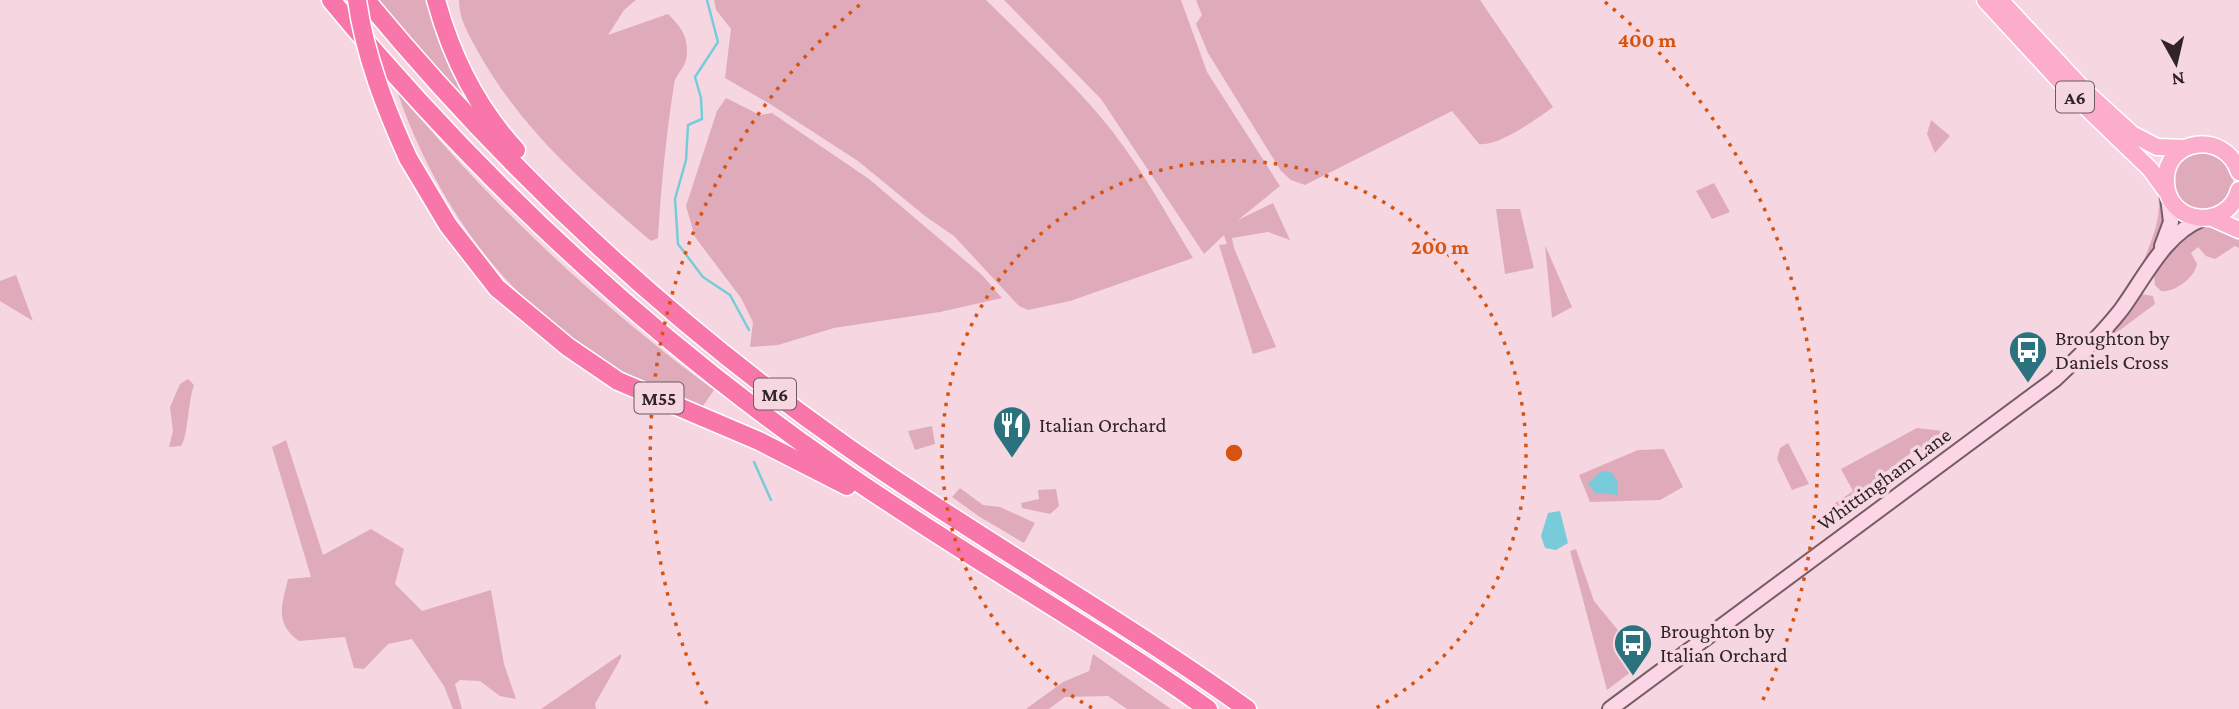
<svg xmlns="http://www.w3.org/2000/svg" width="2239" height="709" font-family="'Crimson Pro',serif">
<rect width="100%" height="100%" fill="#f6d7e1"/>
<!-- green -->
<path fill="#dfabbb" d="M377,0H427L450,66L471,107Z
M459,0H636L624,10L608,35L668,14C680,26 687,34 687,51C687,70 676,71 674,85C666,136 661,187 658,238L651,241C583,183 521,129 477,50C468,33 459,19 459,0Z
M714,0H986C1024,38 1064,74 1099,115C1136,158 1164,210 1193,258L1070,301L1028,310L1019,306L954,236L925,216L858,161L770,104L725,78L731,29L716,10Z
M1004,0H1181L1207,72L1280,186L1238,220L1273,203L1290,240L1268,232L1232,238L1234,248L1276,347L1253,354L1219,245L1227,244L1224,235L1204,254L1101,99Z
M1196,0H1480L1553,107C1537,119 1498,147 1479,144L1452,111L1305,185L1291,180L1281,171L1208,53L1196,24L1202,15Z
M397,91C491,204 596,303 714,390L701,409C677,398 652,388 628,376C516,315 438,211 397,91Z
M726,98L760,115L772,113L869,179L982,275L1002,298L940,312L834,328L778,345L750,347L753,322L741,298L695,237L686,206L717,111Z
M1931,120L1950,136L1935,153L1927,134Z
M2173 181a30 30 0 1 1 60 0a30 30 0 1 1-60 0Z
M1714,183L1730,212L1712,219L1696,191Z
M2156,188L2164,202V227L2139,273C2148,247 2166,215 2156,188Z
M1496,209H1520L1534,268L1505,274Z
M2209,224L2234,233L2239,239V248L2235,246L2215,259L2206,256L2198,247L2191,253L2197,264C2195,277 2175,293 2161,291L2155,285L2154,276C2166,257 2184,228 2209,224Z
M1545,245L1572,307L1552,318Z
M16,275L33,321L0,301V281Z
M2141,294L2153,296L2155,304L2108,339L2109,342L2096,352L2095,350Z
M188,379L194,385C188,401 188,437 181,446L169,447L173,431L170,407L180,384Z
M932,426L935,444L915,450L908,431Z
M1917,428L1952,432L1921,456L1911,453L1862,490L1865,500L1833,521L1828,508L1853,491L1841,469Z
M286,440L323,555L371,529L404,549L395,584L422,611L491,590L504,664L516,699L500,696L480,681L460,680L455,684L462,709H453L444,686L412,639L388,644L364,669L354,668L345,637L299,641C274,623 282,605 288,579L311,577L272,447Z
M1788,443L1809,484L1792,490L1777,459L1780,448Z
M1664,449L1683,487L1660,500L1590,502L1579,475L1638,450Z
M960,488L983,505L1000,507L1035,523L1024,543L980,517L952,497Z
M1056,489L1059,506L1050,514L1022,508L1021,503L1039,499L1038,490Z
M1576,549L1594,601L1644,662L1607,690L1570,551Z
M621,654V658L595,704L596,709H541Z
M1093,654L1171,709H1127L1108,696L1065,697L1049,709H1026L1063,682L1089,671Z"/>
<!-- water -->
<path fill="#78ccda" d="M1601,471L1611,472L1618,482V495L1595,493L1588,484Z
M1560,511L1568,543L1556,550L1545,548L1541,536L1548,513Z"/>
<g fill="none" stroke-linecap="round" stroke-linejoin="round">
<!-- stream -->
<path stroke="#78ccda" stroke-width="2.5" d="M707,0L718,42L695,77L701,98L702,119L688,125L686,160L675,199L678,244L703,277L730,295L749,330
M754,462L771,500"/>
<!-- secondary casing -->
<g stroke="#775d65" stroke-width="18">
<path id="secondary" d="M2162,246L2171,222L2168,197
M1610,709L2054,380C2078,358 2101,335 2121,310C2144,279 2164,234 2202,219"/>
</g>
<!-- primary casing -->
<g stroke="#fff" stroke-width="19">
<path id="primary" d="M1985,0L2066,88L2150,169L2166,191
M2000,0L2086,92L2132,134L2157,147L2185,148
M2239,172C2225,130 2164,138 2166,182C2167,225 2228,231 2239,190
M2212,218L2239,230"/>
</g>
<!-- motorway casing -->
<g stroke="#fff" stroke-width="21">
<path id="motorway" d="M331,0C480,180 652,340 845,473C963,555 1090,625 1208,709
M366,0C505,168 667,320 846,446C977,538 1117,616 1247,709
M436,0C451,55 477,108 516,150
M408,158L448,225L497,288L568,347L618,381L759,441L847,486"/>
</g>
<!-- secondary -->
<use href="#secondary" stroke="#fdd6e5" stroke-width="14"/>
<!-- primary -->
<use href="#primary" stroke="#fbadcb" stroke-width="16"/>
<!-- motorway -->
<use href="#motorway" stroke="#f876a9" stroke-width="18"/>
<!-- motorway-bridge casing -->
<g stroke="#fff" stroke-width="21" stroke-linecap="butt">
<path id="motorway-bridge" d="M357,0C365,56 385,107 408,158"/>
</g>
<!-- motorway-bridge -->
<use href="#motorway-bridge" stroke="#f876a9" stroke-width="18"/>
</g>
<!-- distance rings -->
<g fill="none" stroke="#d6540f" stroke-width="3.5" stroke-dasharray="3.5 7">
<path d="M1092 708A292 292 0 1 1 1376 708"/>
<path d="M707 704A584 584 0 0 1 863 2M1605 2A584 584 0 0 1 1761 704"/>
</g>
<!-- icons -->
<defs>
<g id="bus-pin" transform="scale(2.0125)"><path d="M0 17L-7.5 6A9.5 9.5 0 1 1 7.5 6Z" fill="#2a727d" stroke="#f6d7e1"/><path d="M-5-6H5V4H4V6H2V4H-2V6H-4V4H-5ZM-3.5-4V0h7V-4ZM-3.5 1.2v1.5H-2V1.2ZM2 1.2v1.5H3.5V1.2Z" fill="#fff"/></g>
<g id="restaurant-pin" transform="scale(2.0125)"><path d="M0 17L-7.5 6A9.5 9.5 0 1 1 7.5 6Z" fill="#2a727d" stroke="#f6d7e1"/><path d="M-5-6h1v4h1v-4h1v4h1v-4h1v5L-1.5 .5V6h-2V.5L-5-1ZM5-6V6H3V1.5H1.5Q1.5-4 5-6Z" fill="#fff"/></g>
</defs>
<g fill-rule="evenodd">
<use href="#bus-pin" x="2028" y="350"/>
<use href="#restaurant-pin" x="1012" y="425"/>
<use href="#bus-pin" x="1633" y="643"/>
</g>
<g text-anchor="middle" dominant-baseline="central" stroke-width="7" stroke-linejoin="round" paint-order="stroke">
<!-- shield labels -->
<g fill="#f6d7e1" stroke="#6b5a5f" stroke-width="2">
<rect x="2056" y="81.5" width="38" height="31" rx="5"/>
<rect x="754" y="378.5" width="42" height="31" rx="5"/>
<rect x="634.5" y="382.5" width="49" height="31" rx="5"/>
</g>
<g font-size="19" font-weight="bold" fill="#2f2427">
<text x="2075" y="97">A6</text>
<text x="775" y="394">M6</text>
<text x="659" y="398">M55</text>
</g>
<!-- poi labels -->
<g font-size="21" fill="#2f2427" stroke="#f6d7e1" text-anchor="start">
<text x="2055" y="338">Broughton by<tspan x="2055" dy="24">Daniels Cross</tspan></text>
<text x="1039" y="425">Italian Orchard</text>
<text x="1660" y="631">Broughton by<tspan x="1660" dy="24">Italian Orchard</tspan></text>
</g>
<!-- street labels -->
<g font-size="21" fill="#2f2427" stroke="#f6d7e1">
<text transform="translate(1884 479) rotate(-36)">Whittingham Lane</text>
</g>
</g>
<circle cx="1234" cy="453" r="10" fill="#d6540f" stroke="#f6d7e1" stroke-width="3.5"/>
<g font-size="21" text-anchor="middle" font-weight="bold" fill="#d6540f" stroke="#f6d7e1" stroke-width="7" stroke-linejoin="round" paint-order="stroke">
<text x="1647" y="47">400 m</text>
<text x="1440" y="254">200 m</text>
</g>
<!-- north arrow -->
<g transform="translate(2176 63) rotate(172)" stroke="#f6d7e1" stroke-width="5" paint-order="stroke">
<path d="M0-5L12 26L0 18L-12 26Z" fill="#2f2427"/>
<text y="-10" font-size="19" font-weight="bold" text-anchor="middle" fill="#2f2427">N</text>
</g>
</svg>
